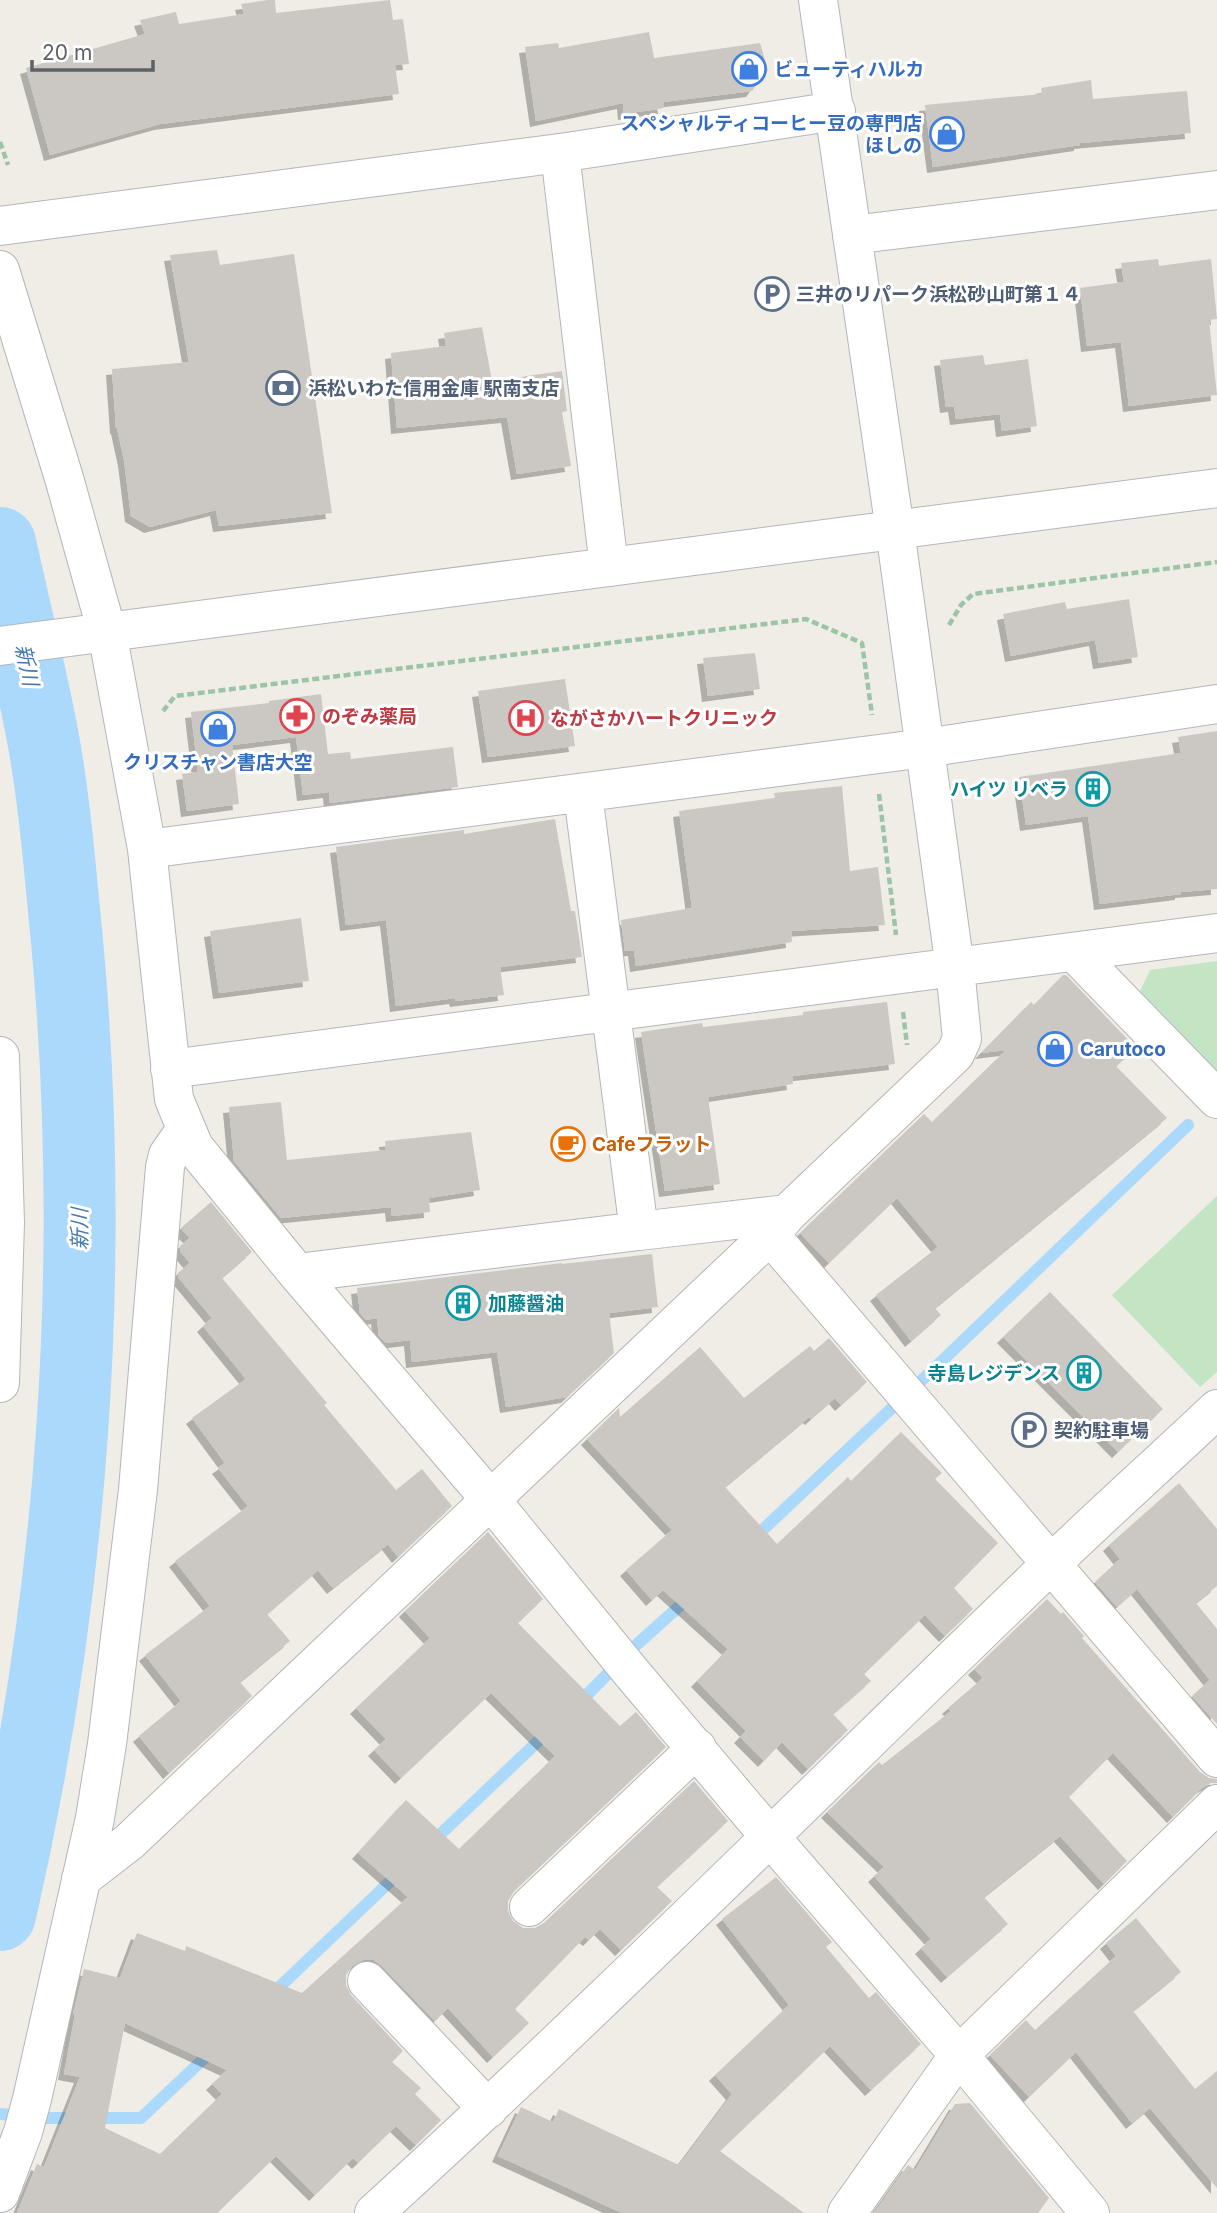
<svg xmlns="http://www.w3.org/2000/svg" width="1217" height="2213" font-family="Inter,'Noto Sans JP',sans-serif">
<defs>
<filter id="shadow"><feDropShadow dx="-6" dy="6" stdDeviation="0" flood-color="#0004"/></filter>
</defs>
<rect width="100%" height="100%" fill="#efede6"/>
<!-- green -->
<path fill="#c4e5c4" d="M1217,961V1072L1140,991L1150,970Z
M1217,1196V1372L1200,1387L1112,1295Z"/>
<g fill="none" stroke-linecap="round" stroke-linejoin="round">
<!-- stream -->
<path stroke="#aad9fb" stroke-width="12" d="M921,1381L1188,1125
M753,1539L895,1405
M577,1705L634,1647L693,1594
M430,1844L551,1729
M270,1996L401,1871
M0,2114L46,2118H141L213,2050"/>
<!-- river -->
<path stroke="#aad9fb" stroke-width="72" d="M0,543C14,607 30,670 42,733C55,801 60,872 67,941C97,1267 73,1596 0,1915"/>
</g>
<!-- building -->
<path fill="#cbc8c3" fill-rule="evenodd" filter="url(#shadow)" d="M268,0H275L276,13L390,0L393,20L403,19L409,64L395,65L399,94L160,124L50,155L26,68L145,34L140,20L176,12L179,24L244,14L241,4Z
M649,32L654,58L760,43L768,70L752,91L663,102L664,108L624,114L623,103L536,121L525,47L558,43L559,48Z
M1091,80L1093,99L1187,91L1191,133L1080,143V145L933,167L925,105L1042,94L1041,88Z
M217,250L220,265L294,254L332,513L219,526L216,510L150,527L131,516L124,460L117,428H116L112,369L189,362L170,255Z
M1158,259L1159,266L1211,259L1217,319L1209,320L1217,395L1129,406L1121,342L1087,346L1080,288L1124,282L1121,263Z
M482,327L492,381L562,371L567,411L562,412L571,466L517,474L507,417L397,428L391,353L446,346L444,333Z
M983,355L985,365L1028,359L1037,426L1002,431L1000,414L956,419L954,406L946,407L940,360Z
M1129,599L1138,657L1099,663L1095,640L1011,656L1003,614L1065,602L1067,609Z
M755,653L760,689L708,696L703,658Z
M565,679L575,746L488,757L478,691Z
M321,694L328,754L350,752L351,759L453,747L458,787L330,803L329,792L303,795L296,737L232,745L239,804L187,811L182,774L198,772L191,712L269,703V701Z
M1217,731V889L1181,892V894L1100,904L1088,816L1026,825L1019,777L1181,753L1178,737Z
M842,786L850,871L878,867L885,925L791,931L792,942L636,966L634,950L625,951L621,920L692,908L679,811L775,798L774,793Z
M555,819L571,911H575L582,957L500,967L504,995L456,1001L455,998L396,1006L386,920L346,925L336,847L464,830V834Z
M301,918L309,981L219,993L210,931Z
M1063,975H1066L1136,1048L1116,1066L1167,1118L935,1308L941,1315L911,1341L876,1295L938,1247L897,1198L829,1263L800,1233L924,1114L932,1122L1006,1050L981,1053L1031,1002L1034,1005Z
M887,1002L895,1064L792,1076L793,1084L708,1097L720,1184L665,1191L641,1032L702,1023L703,1027L803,1015V1012Z
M281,1102L287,1160L386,1150L385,1141L471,1132L480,1190L429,1198L430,1212L392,1216L391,1207L281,1218L234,1161L229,1107Z
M211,1202L252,1252L222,1278L327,1403L324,1405L396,1490L422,1469L452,1506L398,1557L388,1544L333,1588L318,1570L267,1614L290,1641L240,1682L252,1696L169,1773L139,1736L181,1701L145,1655L210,1606L175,1561L248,1506L218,1468L225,1463L192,1418L246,1379L203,1326L212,1318L178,1277V1273L190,1263L180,1251V1246L190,1238L182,1230V1227Z
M652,1254L658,1307L609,1313L614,1353L567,1397L506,1407L497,1352L412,1362L410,1340L386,1343L379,1336L377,1318L366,1320L360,1313L357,1288L562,1263V1264Z
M1050,1292L1163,1409L1118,1452L1003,1337Z
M829,1338L867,1382L841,1405L835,1398L811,1419L809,1417L725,1487L777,1544L848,1477L851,1481L901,1432L942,1473L935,1479L998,1543L954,1588L973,1609L945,1636L925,1615L864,1674L871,1681L833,1714L848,1730L808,1769L782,1742L764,1761L740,1737L746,1731L697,1681L728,1649L663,1590L652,1600L626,1570L672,1530L587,1439L619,1408L620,1417L700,1347L744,1398L810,1346L814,1351Z
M1179,1483L1217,1529V1586L1196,1603L1217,1629V1724L1192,1696L1210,1680L1137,1589L1117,1607L1095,1582L1120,1559L1109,1545Z
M488,1532L543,1599L518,1623L620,1726L636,1712L666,1747L514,1891L508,1901V1911L513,1921L523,1928H535L544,1923L694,1781L728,1821L657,1887L672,1901L621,1950L600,1929L589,1940L585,1937L515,2009L529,2023L493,2057L448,2008L435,2021L382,1966L374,1960H363L352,1966L346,1975V1985L351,1995L403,2051L392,2062L421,2088L415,2094L441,2120L416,2145L396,2126L358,2163L353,2158L315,2195L276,2156L217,2213H17L37,2164L44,2167L80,2077L64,2074L75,2015L73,2014L84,1969L120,1978L137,1933L185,1951L186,1946L302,1993L408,1897L358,1853L406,1800L459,1849L555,1756L491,1693L401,1778L374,1750L386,1739L356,1708L430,1638L405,1611ZM125,2023L227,2070L212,2084L222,2094L160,2154L105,2128Z
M1047,1599L1061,1614L1063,1612L1084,1636L1082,1638L1200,1772L1209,1778L1217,1779V1783H1211L1202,1788L1173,1817L1113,1753L1069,1797L1127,1861L1104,1884L1060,1836L984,1897L1008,1924L947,1977L921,1948L931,1939L874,1876L884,1867L827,1812L879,1762L882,1765L951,1711L948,1708L983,1678L974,1669Z
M776,1877L832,1942L826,1947L869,1998L876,1992L921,2044L871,2090L830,2046L720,2151L804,2213H622L498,2156L521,2107L553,2122L559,2109L679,2165L732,2094L715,2075L789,2005L722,1919Z
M1136,1918L1181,1972L1133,2011L1195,2089L1217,2071V2188L1150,2108L1132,2123L1076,2052L1029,2097L990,2055L1026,2020L1035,2030L1116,1956L1106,1943Z
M970,2103L1049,2198L1038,2213H874L908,2165L915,2170L955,2104Z"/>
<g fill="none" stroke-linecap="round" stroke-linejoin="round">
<!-- minor casing -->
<g stroke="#b3b6ba" stroke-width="40">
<path id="minor" d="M560,153L609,567
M852,235L1217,190
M0,270L64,478L107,632L147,849L174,1099L194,1147L297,1273L490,1499L631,1672L771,1838L959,2055L1090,2213
M147,849L925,748L1217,704
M1075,953L1217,1099
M0,1056L5,1223L0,1383
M170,1069L1217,933
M639,1231L787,1214
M770,1235L1217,1758
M297,1273L639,1231L583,794
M81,1879L129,1842L770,1235L787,1214L955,1054L962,1039L955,968
M529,1907L697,1748
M367,1981L488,2109
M0,2193L23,2132L32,2099L95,1818L107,1744L138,1490L165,1167L168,1155L186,1129
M374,2213C605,2003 825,1781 1050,1565C1105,1512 1162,1461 1217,1409
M847,2213L959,2055L1217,1804"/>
</g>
<!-- tertiary casing -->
<g stroke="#b3b6ba" stroke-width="40">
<path id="tertiary" d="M818,0L895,530L955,968
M0,226L560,153L836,111
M0,646L1217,488"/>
</g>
<!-- path -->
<path stroke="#9cc4a7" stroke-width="4.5" stroke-dasharray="7 3.5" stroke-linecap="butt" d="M0,142L8,165
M949,625L961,605L973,594L1217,562
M163,711L175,696L806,619L862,643L872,715
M879,794L896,935
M903,1012L907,1045"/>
<!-- minor -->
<use href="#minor" stroke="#fff" stroke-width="38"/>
<!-- tertiary -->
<use href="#tertiary" stroke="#fff" stroke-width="38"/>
</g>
<!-- icons -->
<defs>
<g id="shop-ring" transform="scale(1.75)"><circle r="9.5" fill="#fff" stroke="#3f7fe0" stroke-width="1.5"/><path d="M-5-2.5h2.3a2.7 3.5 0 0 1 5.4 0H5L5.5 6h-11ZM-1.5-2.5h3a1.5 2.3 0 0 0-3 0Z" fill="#3f7fe0"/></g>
<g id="parking-ring" transform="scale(1.75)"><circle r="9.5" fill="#fff" stroke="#5c6f8a" stroke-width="1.5"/><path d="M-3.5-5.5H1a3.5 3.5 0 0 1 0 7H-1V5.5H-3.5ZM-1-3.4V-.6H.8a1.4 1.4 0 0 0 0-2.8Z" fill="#5c6f8a"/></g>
<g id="bank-ring" transform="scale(1.75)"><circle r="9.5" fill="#fff" stroke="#5c6f8a" stroke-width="1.5"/><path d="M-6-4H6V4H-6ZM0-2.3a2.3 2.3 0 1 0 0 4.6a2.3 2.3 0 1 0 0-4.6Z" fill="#5c6f8a"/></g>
<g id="pharmacy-ring" transform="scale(1.75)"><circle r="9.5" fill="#fff" stroke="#e0444e" stroke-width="1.5"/><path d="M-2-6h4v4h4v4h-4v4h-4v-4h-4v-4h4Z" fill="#e0444e"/></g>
<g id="hospital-ring" transform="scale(1.75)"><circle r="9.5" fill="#fff" stroke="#e0444e" stroke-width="1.5"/><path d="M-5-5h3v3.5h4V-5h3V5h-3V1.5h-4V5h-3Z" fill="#e0444e"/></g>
<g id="building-ring" transform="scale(1.75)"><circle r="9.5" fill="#fff" stroke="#0f9aa8" stroke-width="1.5"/><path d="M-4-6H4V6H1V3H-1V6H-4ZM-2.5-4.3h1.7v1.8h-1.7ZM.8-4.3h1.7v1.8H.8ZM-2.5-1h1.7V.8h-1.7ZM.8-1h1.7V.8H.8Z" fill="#0f9aa8"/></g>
<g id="cafe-ring" transform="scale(1.75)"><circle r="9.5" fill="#fff" stroke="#e8710a" stroke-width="1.5"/><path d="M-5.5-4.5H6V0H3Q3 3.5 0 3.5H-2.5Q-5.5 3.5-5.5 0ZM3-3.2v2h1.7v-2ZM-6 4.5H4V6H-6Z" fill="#e8710a"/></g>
</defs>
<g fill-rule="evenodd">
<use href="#shop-ring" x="749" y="69"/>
<use href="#shop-ring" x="947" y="134"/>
<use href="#parking-ring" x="772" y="294"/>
<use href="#bank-ring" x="283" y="388"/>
<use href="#pharmacy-ring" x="297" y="716"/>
<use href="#hospital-ring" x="526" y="718"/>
<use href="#shop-ring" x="218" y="729"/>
<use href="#building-ring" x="1093" y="789"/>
<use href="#shop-ring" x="1055" y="1049"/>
<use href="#cafe-ring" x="568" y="1144"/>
<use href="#building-ring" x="463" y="1303"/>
<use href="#building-ring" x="1084" y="1373"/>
<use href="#parking-ring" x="1029" y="1430"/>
</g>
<g text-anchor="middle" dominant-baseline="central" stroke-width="6" stroke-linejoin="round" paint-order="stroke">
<!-- shop labels -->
<g font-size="19" font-weight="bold" fill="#366cbe" stroke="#fff" text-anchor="start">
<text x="774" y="69">ビューティハルカ</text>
<text x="922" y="123" text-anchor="end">スペシャルティコーヒー豆の専門店<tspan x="922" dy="22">ほしの</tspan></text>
<text x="218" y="762" text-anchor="middle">クリスチャン書店大空</text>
<text x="1080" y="1049">Carutoco</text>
</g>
<!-- service labels -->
<g font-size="19" font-weight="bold" fill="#4e5e75" stroke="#fff" text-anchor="start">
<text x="796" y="294">三井のリパーク浜松砂山町第１４</text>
<text x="308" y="388">浜松いわた信用金庫 駅南支店</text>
<text x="1054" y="1430">契約駐車場</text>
</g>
<!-- health labels -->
<g font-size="19" font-weight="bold" fill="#be3a42" stroke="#fff" text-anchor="start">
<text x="322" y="716">のぞみ薬局</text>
<text x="550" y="718">ながさかハートクリニック</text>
</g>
<!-- culture labels -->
<g font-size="19" font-weight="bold" fill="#0d838f" stroke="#fff" text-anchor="end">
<text x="1068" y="789">ハイツ リベラ</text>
<text x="488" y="1303" text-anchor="start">加藤醤油</text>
<text x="1060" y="1373">寺島レジデンス</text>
</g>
<!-- food labels -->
<g font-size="19" font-weight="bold" fill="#c56008" stroke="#fff" text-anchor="start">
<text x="592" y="1144">Cafeフラット</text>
</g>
<!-- water labels -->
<g font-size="21" font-style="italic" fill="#477aae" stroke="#fff">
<text transform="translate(27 665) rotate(78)">新川</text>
<text transform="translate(79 1229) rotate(-90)">新川</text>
</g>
</g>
<!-- scale -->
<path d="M32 60v10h121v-10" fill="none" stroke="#5e6166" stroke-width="3.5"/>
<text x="42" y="60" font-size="21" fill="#5e6166" stroke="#ffffff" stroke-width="5" paint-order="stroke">20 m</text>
</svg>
